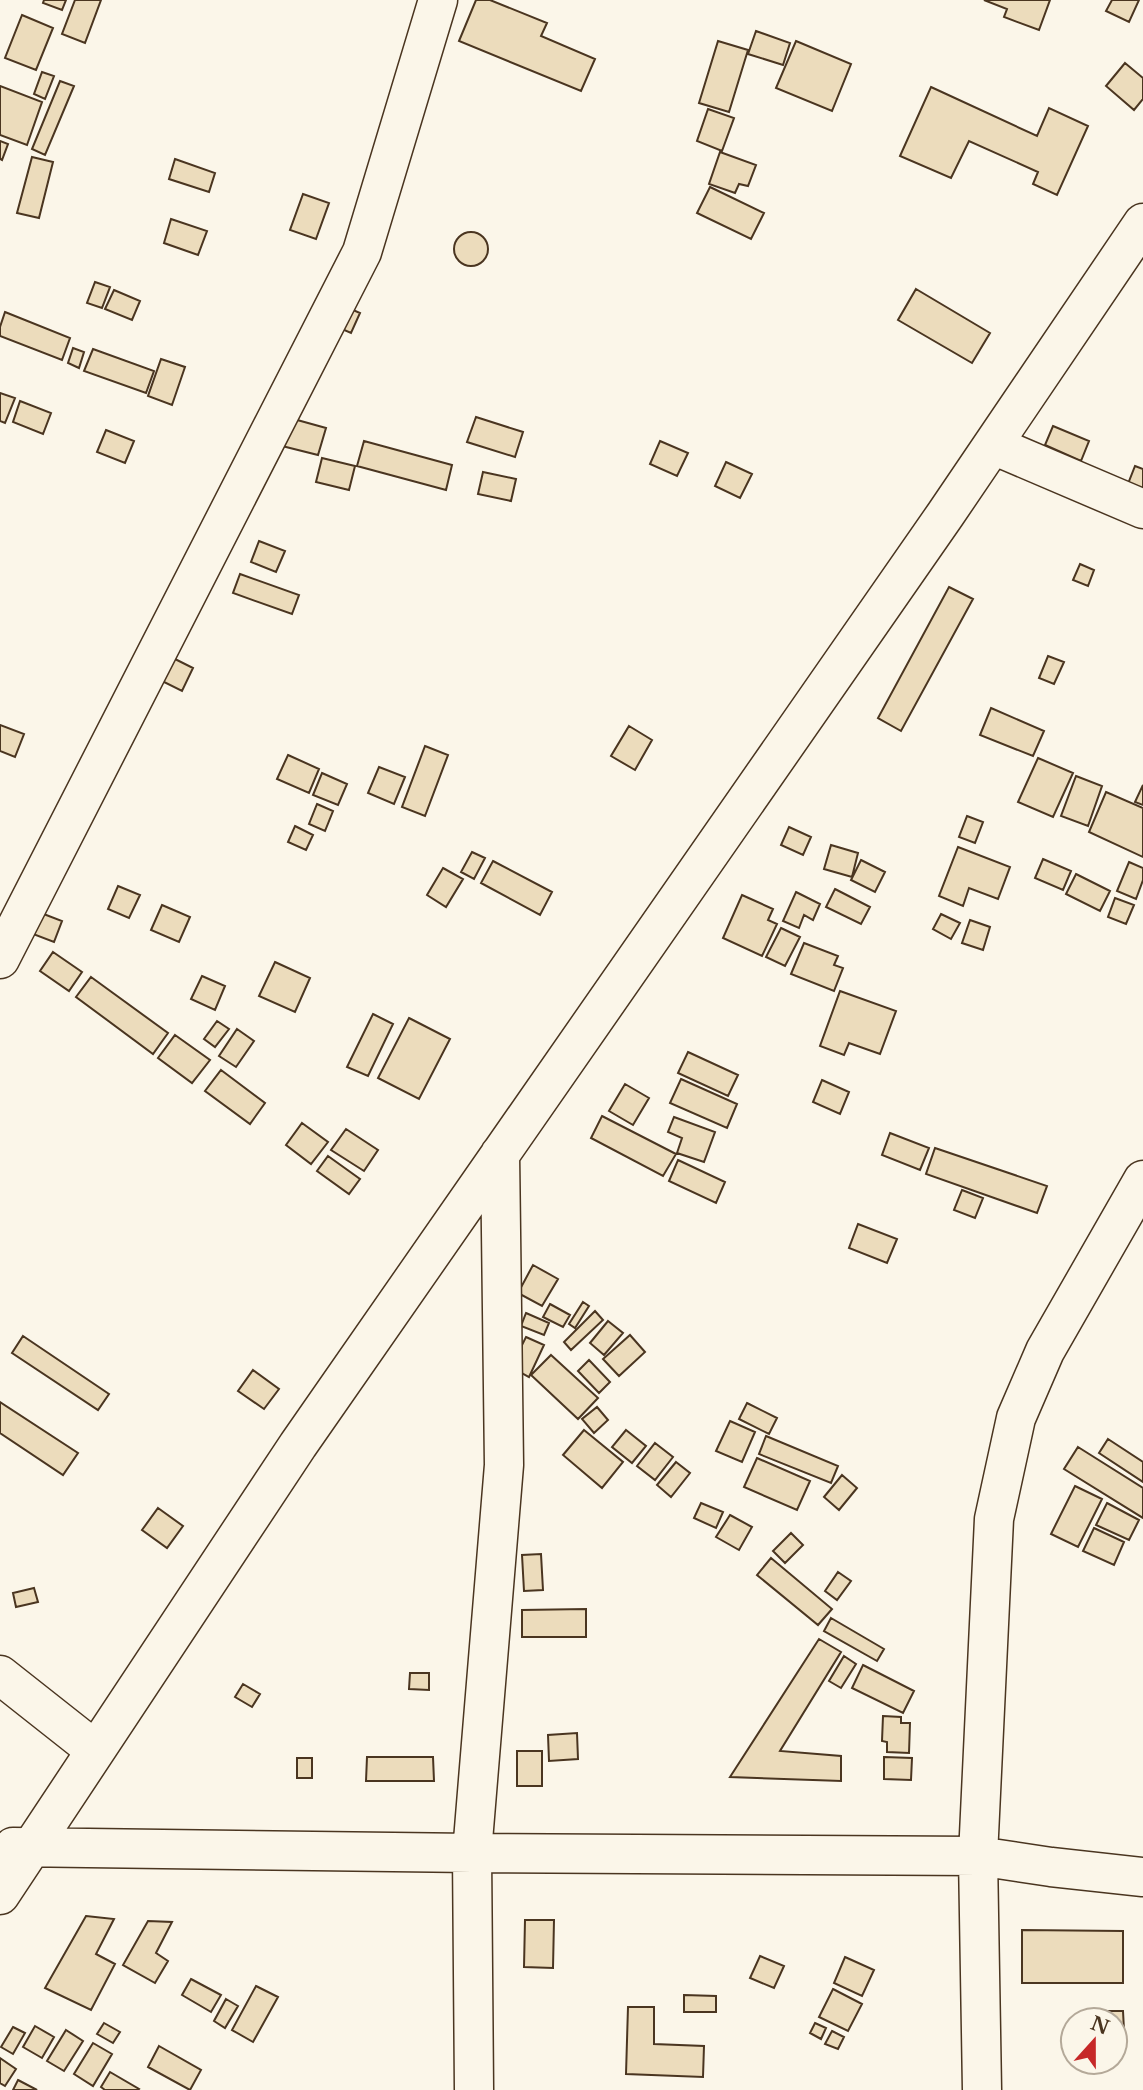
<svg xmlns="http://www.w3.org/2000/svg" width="1143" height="2090" font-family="'Libre Baskerville',serif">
<rect width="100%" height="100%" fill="#fbf6e9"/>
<!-- building -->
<path fill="#ecdcbc" stroke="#4a3520" stroke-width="2" d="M44,0H66L62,10L43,3Z
M75,0H101L85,43L62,34Z
M476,0H490L547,23L541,36L595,59L581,91L459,41Z
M984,0H1050L1039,30L1004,17L1007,9Z
M1112,0H1139L1129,22L1106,11Z
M22,15L53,28L36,70L5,58Z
M756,31L790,43L783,65L748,54Z
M718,41L748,50L729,112L699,103Z
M796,41L851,64L832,111L776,88Z
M1125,63L1143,78V99L1134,110L1106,86Z
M42,72L54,76L45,99L34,94Z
M60,81L74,86L45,155L32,149Z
M0,86L42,102L27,145L0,135Z
M931,87L1037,136L1049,108L1088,126L1057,195L1033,184L1038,172L969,141L951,178L900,156Z
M708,109L734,118L722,151L697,141Z
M0,141L8,144L2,160L0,159Z
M720,152L756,165L748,186L739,184L735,193L709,184Z
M32,157L53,162L39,218L17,213Z
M175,159L215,173L209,192L169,179Z
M710,187L764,213L751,239L697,213Z
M303,194L329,203L316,239L290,230Z
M171,219L207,231L198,255L164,243Z
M454 249a17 17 0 1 1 34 0a17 17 0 1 1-34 0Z
M95,282L110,287L102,308L87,303Z
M916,289L990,333L972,363L898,320Z
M114,290L140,301L132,320L105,309Z
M344,306L360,313L351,333L335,326Z
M5,312L70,338L62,360L0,336V327Z
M73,348L84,352L79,368L68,363Z
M93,349L154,371L146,393L84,371Z
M161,359L185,367L172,405L148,396Z
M0,393L15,398L5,423L0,421Z
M20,401L51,413L43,434L13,422Z
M476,417L523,432L515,457L467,442Z
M290,418L326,428L318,455L282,446Z
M1053,426L1089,441L1081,461L1045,445Z
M106,430L134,441L125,463L97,452Z
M364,441L452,465L446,490L357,466Z
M660,441L688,453L677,476L650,464Z
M322,458L355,466L349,490L316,482Z
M726,462L752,474L740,498L715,486Z
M1135,466L1143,469V495L1126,489Z
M483,472L516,479L511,501L478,494Z
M259,541L285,551L276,572L251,562Z
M1080,564L1094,570L1088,586L1073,580Z
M240,574L299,595L292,614L233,593Z
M949,587L973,599L901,731L878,718Z
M167,655L193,668L182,691L156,678Z
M1048,656L1064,662L1054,684L1039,678Z
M991,708L1044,731L1033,756L980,735Z
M0,725L24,734L15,757L0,751Z
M629,726L652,740L635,770L611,756Z
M425,746L448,755L425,816L402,807Z
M288,755L319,769L309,793L277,779Z
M1038,758L1073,773L1053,817L1018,802Z
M379,767L405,777L394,804L368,793Z
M322,773L347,784L338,805L313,795Z
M1076,776L1102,786L1088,826L1061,816Z
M1143,785V805L1135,802Z
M1106,792L1143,808V857L1089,832Z
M317,804L333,811L325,831L309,824Z
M967,816L983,822L975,843L959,837Z
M295,826L313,835L306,850L288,842Z
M789,827L811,837L803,855L781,845Z
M831,845L858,853L852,877L824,869Z
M958,847L1010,867L998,899L969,888L963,906L939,896Z
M472,852L485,858L474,879L461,872Z
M1043,859L1071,871L1063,890L1035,878Z
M861,860L885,872L875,892L851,880Z
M493,861L552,892L540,915L481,883Z
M1129,862L1143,868V880L1136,899L1117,891Z
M443,868L463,879L446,907L427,895Z
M1076,874L1110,891L1100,911L1066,894Z
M118,886L140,895L129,918L108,909Z
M835,889L870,907L861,924L826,907Z
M796,892L820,904L813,920L804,915L799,928L783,921Z
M742,895L773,909L768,920L777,924L762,956L723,938Z
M1115,898L1134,905L1126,924L1108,917Z
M162,905L190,917L179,942L151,930Z
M41,913L62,921L54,942L33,934Z
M941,914L960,923L951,939L933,929Z
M970,920L990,927L983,950L962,943Z
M781,928L800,937L785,966L766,957Z
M804,943L838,956L834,965L843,968L834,991L791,974Z
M53,952L82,972L69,991L40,971Z
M275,962L310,978L295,1012L259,996Z
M202,976L225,986L215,1010L191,999Z
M91,977L168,1033L153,1054L76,997Z
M840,991L896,1011L880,1054L849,1043L844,1055L820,1046Z
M373,1014L393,1024L368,1076L347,1067Z
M409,1018L450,1039L419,1099L378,1078Z
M217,1021L229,1029L215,1047L204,1039Z
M237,1029L254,1041L236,1067L219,1056Z
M175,1035L210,1060L192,1083L158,1058Z
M688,1052L738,1075L728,1096L678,1073Z
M221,1070L265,1103L250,1124L205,1091Z
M681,1079L737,1104L727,1128L670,1103Z
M822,1080L849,1092L840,1114L813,1102Z
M625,1084L649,1098L633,1125L609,1111Z
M602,1116L676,1154L663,1176L591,1138Z
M674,1117L715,1132L704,1162L677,1153L682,1138L668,1132Z
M302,1123L328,1142L311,1164L286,1145Z
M346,1129L378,1150L364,1171L331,1150Z
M890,1133L929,1148L920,1170L882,1155Z
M935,1148L1047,1186L1037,1213L926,1174Z
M328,1156L360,1179L349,1194L317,1171Z
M678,1160L725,1182L716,1203L669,1181Z
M962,1190L983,1198L975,1218L954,1210Z
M858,1224L897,1239L887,1263L849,1248Z
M533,1265L558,1279L542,1306L518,1293Z
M583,1302L589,1306L575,1328L569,1324Z
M550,1304L570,1315L563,1327L543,1317Z
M595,1311L603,1320L571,1350L564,1342Z
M526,1313L549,1323L544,1335L521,1326Z
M608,1321L623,1333L604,1355L590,1343Z
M630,1335L645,1352L619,1376L603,1359Z
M23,1336L109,1394L98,1410L12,1353Z
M526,1337L544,1345L529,1377L511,1367Z
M551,1355L598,1398L578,1419L531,1375Z
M589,1360L610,1382L599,1393L578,1371Z
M253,1370L279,1389L264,1409L238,1391Z
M0,1402L78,1453L63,1475L0,1433Z
M747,1403L777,1418L769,1434L739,1419Z
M597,1407L608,1420L594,1433L582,1419Z
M730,1421L755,1432L742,1462L716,1451Z
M584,1430L623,1462L602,1488L563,1455Z
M626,1430L646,1446L632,1463L612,1447Z
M766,1436L838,1466L831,1483L759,1454Z
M1108,1439L1143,1462V1482L1099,1453Z
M655,1443L673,1457L655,1480L637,1466Z
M1078,1447L1143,1488V1518L1064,1469Z
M757,1458L810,1481L797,1510L744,1487Z
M676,1462L690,1473L671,1497L657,1485Z
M842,1475L857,1488L839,1510L824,1497Z
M1075,1486L1102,1499L1078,1547L1051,1534Z
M701,1503L723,1512L716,1528L694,1518Z
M1107,1503L1139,1520L1129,1540L1096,1525Z
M158,1508L183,1526L167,1548L142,1530Z
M730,1515L752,1527L739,1550L716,1537Z
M1094,1528L1124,1542L1114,1565L1083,1551Z
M791,1533L803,1545L785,1563L773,1551Z
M541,1554L543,1590L524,1591L522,1555Z
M771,1558L832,1609L818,1625L757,1575Z
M838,1572L851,1581L837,1600L825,1591Z
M34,1588L38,1602L16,1607L13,1593Z
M586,1609V1637H522V1610Z
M831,1618L884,1649L877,1661L824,1631Z
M819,1639L841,1652L780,1751L841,1756V1781L730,1777Z
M844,1656L856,1664L841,1688L829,1681Z
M863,1665L914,1691L903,1713L852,1688Z
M410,1673H429V1690L409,1689Z
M243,1684L260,1694L252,1707L235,1697Z
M883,1716L901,1717V1723H910L909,1753L887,1752V1742L882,1741Z
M577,1733L578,1759L549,1761L548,1735Z
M517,1751H542V1786H517Z
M367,1757H433L434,1781H366Z
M884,1757L912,1758L911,1780L884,1779Z
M297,1758H312V1778H297Z
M86,1916L114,1919L96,1954L115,1964L91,2010L45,1988Z
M525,1920H554L553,1968L524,1967Z
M148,1921L172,1922L156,1953L168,1961L155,1983L123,1965Z
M1022,1930L1123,1931V1983H1022Z
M760,1956L784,1966L774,1988L750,1978Z
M845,1957L874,1970L862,1996L834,1983Z
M191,1979L221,1995L211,2012L182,1995Z
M256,1986L278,1997L253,2042L232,2030Z
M833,1989L862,2004L848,2031L819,2017Z
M684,1995L716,1996V2012H684Z
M226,1999L238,2006L225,2028L214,2021Z
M628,2007H654V2044L704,2046L703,2077L626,2074Z
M1103,2011H1123L1124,2030H1115V2020H1103Z
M104,2023L120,2032L113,2043L97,2034Z
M815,2023L826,2028L821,2039L810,2033Z
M35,2026L54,2037L42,2058L23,2047Z
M13,2027L25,2033L13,2054L1,2047Z
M66,2030L83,2041L64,2071L47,2061Z
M832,2031L844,2037L838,2049L825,2044Z
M93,2043L112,2054L93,2086L74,2074Z
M159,2046L201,2070L190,2090L148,2067Z
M0,2058L16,2069L5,2086L0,2083Z
M110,2072L139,2089L138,2090H105L101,2087Z
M18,2080L37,2090H13Z"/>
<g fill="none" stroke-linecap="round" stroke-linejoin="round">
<!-- minor casing -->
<g stroke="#4a3520" stroke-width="41">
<path id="minor" d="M993,445L1143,509
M0,959L362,252L438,0
M0,1675L95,1750
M13,1847L472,1853L978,1856L1051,1867L1143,1877
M0,1895L298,1445L945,515L1143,223
M474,2090L472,1853L504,1465L500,1154
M982,2090L978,1856L994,1519L1016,1418L1045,1351L1143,1180"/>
</g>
<!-- minor -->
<use href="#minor" stroke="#fbf6e9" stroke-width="38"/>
</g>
<!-- north arrow -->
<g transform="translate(1094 2041) rotate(21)"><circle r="33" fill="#fbf6e9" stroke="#b4a999" stroke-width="2"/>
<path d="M0-5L12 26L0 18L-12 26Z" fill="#c62828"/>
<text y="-10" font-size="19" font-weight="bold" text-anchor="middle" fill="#4a3520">N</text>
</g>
</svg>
